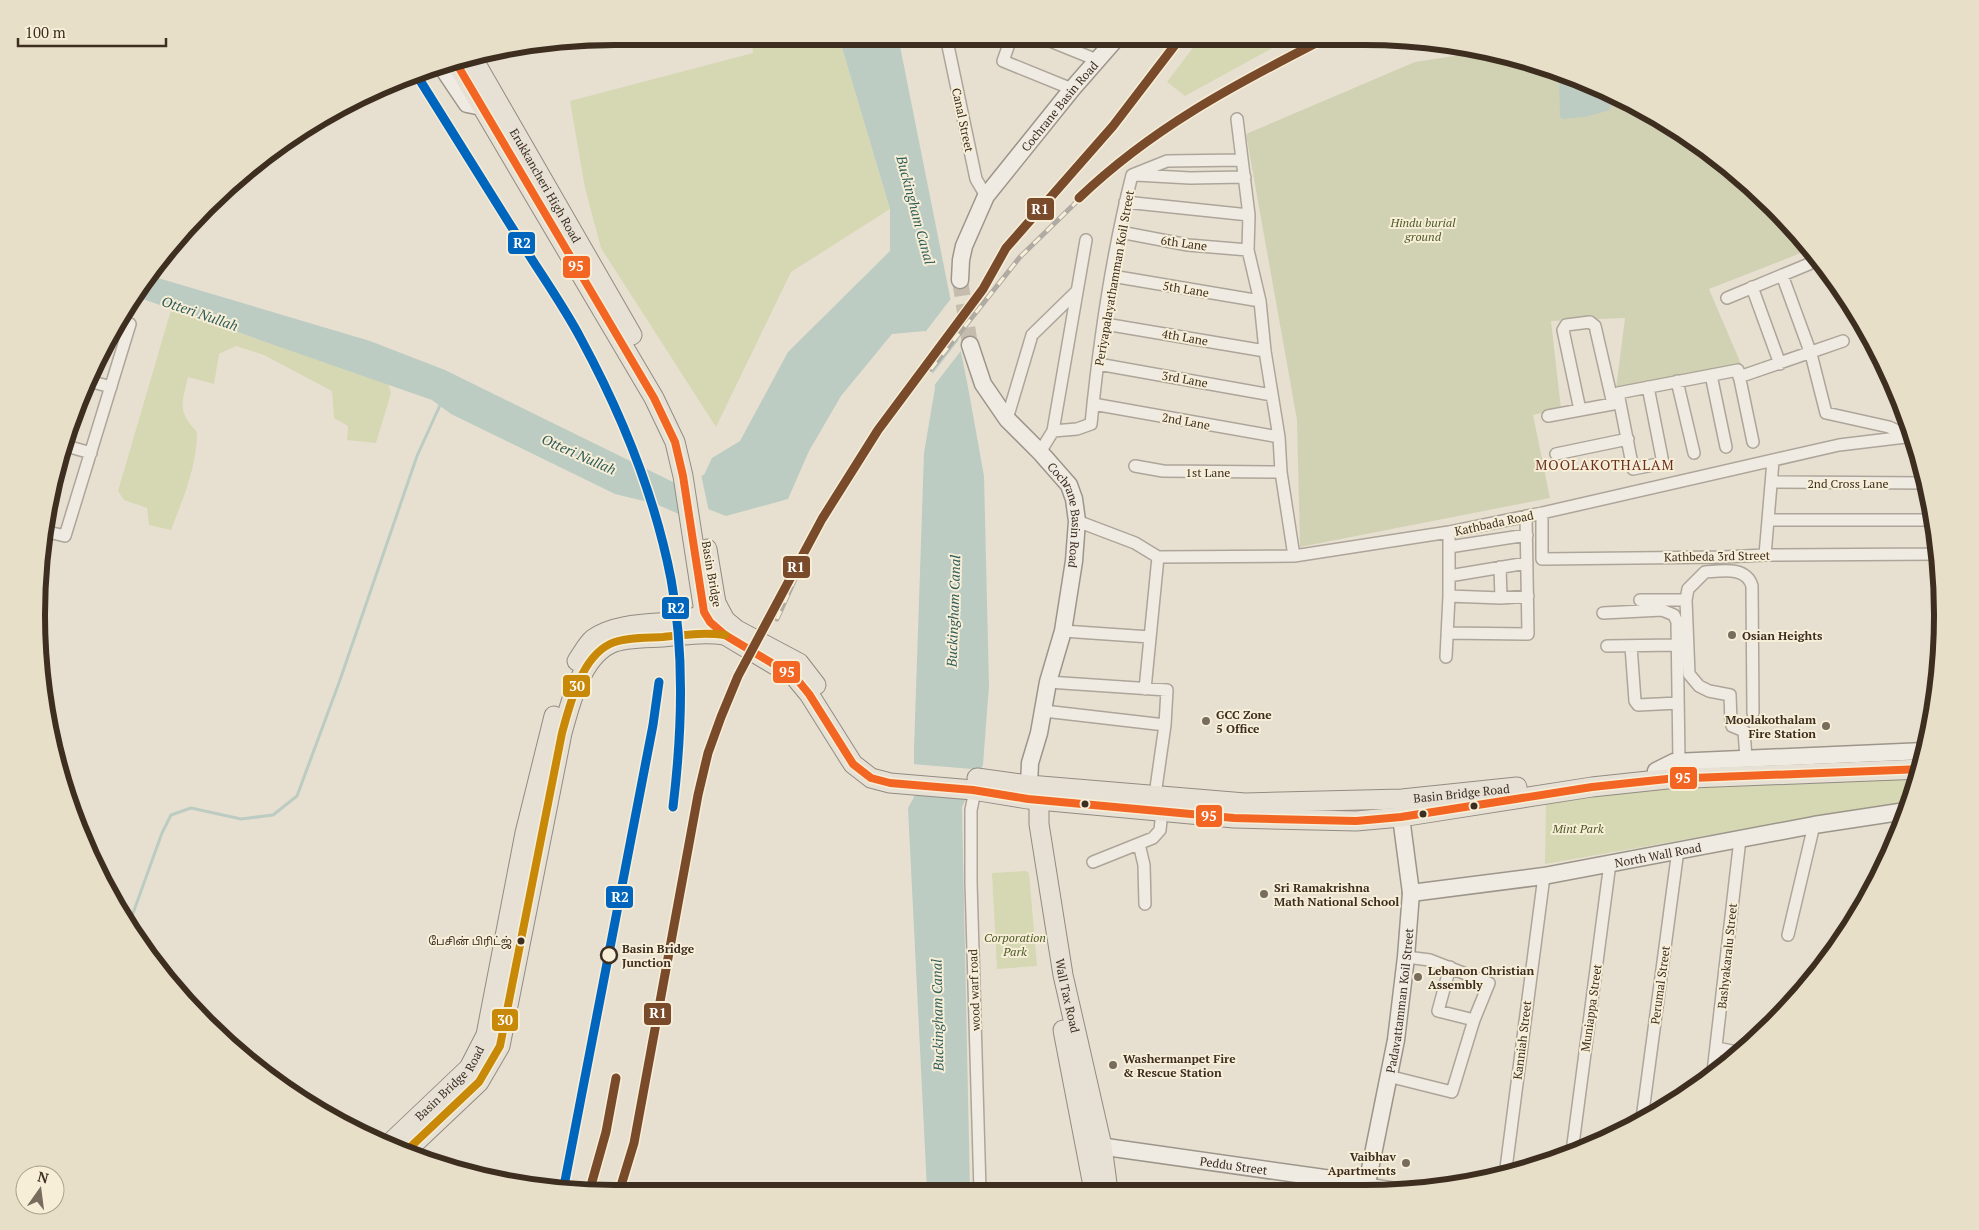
<svg xmlns="http://www.w3.org/2000/svg" width="1979" height="1230" font-family="'PT Serif','Noto Sans Tamil',serif">
<rect width="100%" height="100%" fill="#e7e0d1"/>
<!-- green -->
<path fill="#d6d7b3" d="M752,41H840L890,209L791,272L716,427L601,248L585,188L570,101L753,53Z
M1198,41H1285L1185,96L1167,82Z
M171,310L388,383L391,393L376,443L347,440L348,426L334,418L332,391L264,355L236,346L219,354L214,384L188,377C182,403 177,411 197,432C197,466 183,499 171,530L149,525L147,508L124,500L118,491Z
M1920,774L1908,806L1796,820L1545,864L1546,802L1703,782Z
M1026,871L1029,873L1037,966L997,969L992,873Z"/>
<!-- cemetery -->
<path fill="#d1d1b3" d="M1480,52L1586,80L1717,156L1797,231L1806,251L1709,289L1741,364L1616,389L1625,318L1551,321L1561,409L1533,415L1550,498L1300,547L1297,420L1246,134L1415,62Z"/>
<!-- water -->
<path fill="#bcccc2" d="M840,41H899L968,387L984,476L989,686L983,765L962,807L970,1191L927,1190L908,808L914,797V749L924,453L935,388L925,331L892,334L841,396L809,451L788,499L726,516L708,509L681,515L656,504L615,494L451,414L432,400L134,296L148,275L370,341L445,370L673,482L704,475L712,458L740,441L788,352L890,251V209Z
M1559,73L1586,80L1611,95L1610,110L1585,117L1562,119L1560,116Z"/>
<!-- pier -->
<path fill="#e7e0d1" d="M953,296L960,332L930,372L927,357L929,354L927,352L923,335Z
M961,337L963,348L933,387L931,376Z
M701,474L709,512L681,518L673,479Z
M912,764L984,770L967,799L912,795Z"/>
<g fill="none" stroke-linecap="round" stroke-linejoin="round">
<!-- stream -->
<path stroke="#bcccc2" stroke-width="3" d="M128,927L162,833L171,815L191,808L241,819L273,815L297,796L340,680L417,456L441,403"/>
<!-- secondary-tunnel -->
<path stroke="#c5bcae" stroke-width="16" stroke-dasharray="16 8" stroke-linecap="butt" d="M960,280L970,345"/>
<!-- street casing -->
<g stroke="#ada599" stroke-width="14">
<path id="street" d="M947,41L976,179L986,196
M1010,41L1003,61L1072,89
M1050,41L1097,60
M1237,119L1249,215L1248,250L1260,301L1265,351L1279,437L1281,472L1294,556
M1136,175L1190,178L1245,177
M1125,202L1249,215
M1120,232L1188,245L1248,250
M1782,275L1811,354L1826,413L1889,427L1900,432L1901,437
M1112,276L1260,301
M1752,287L1780,364
M1727,298L1809,264
M1105,324L1265,351
M1098,364L1272,395
M1711,375L1726,447
M1739,377L1843,341
M89,381L111,387
M1677,381L1694,453
M1648,387L1663,463L1633,469L1618,393L1738,370L1753,442
M1093,404L1279,437
M1580,410L1563,330L1566,325L1590,322L1595,326L1613,404
M1548,416L1618,403
M1007,419L1032,335L1076,292
M1053,431L1077,429L1091,424C1099,343 1112,254 1132,175L1167,161L1242,160
M63,445L91,453
M1040,452L1053,431L1086,240
M1556,454L1628,439
M1135,466L1163,471L1281,472
M1772,482L1925,483
M1542,513V559L1723,557L1765,555L1938,554
M1768,520H1933
M1077,521L1135,543L1158,557L1294,556L1449,532L1542,513L1839,445L1914,436
M44,531L65,536L130,324L117,320
M1449,547L1527,535
M1937,554L1938,540
M1765,555L1773,461
M1500,567L1501,598
M1449,576L1527,563
M1449,596L1501,598L1528,596
M1640,600H1686L1689,674L1699,686L1709,691L1730,695L1731,722L1732,726L1744,731L1746,758
M1686,600L1688,589L1705,572C1722,571 1746,566 1752,586L1753,713
M1603,613L1662,610L1674,615L1677,622L1679,761
M1063,631L1150,637
M1447,633L1528,634L1526,516
M1607,646L1677,645
M1631,646L1635,701L1638,705L1678,703
M1446,657L1449,596V532
M1048,682L1167,690L1165,725L1155,795
M1145,689L1158,557
M1044,711L1165,725
M975,791L971,810V882L980,1191
M1139,844L1144,865L1145,904
M87,850H91
M1093,862L1153,838L1160,830L1162,811
M1788,935L1814,825
M1450,967L1438,1011L1474,1020
M1717,1048L1742,1053
M1713,1072L1740,839
M1388,1076L1452,1092L1474,1020L1489,983L1430,960L1406,957
M1642,1119L1678,850
M1572,1152L1610,863
M1505,1176L1544,876
M1367,1184L1411,1191"/>
</g>
<!-- secondary casing -->
<g stroke="#9c958a" stroke-width="19">
<g id="secondary">
<path d="M440,64L467,104L482,107"/>
<path id="s1" d="M960,280L961,260L964,246L986,196L1072,89L1114,41"/>
<path id="s2" d="M970,345L983,384L1007,419L1040,452L1069,485L1074,499L1077,521L1074,561L1063,631L1048,682L1039,733L1030,763L1029,785"/>
<path d="M1656,771L1674,762L1925,751"/>
<path id="s3" d="M1411,893L1544,876L1814,825L1906,811"/>
<path id="s4" d="M1091,1147H1106L1367,1184L1396,1040L1406,957L1411,893L1401,817"/>
</g>
</g>
<!-- primary casing -->
<g stroke="#928b80" stroke-width="21">
<g id="primary">
<path id="s5" d="M472,57L632,335"/>
<path d="M455,61L654,398L675,442L683,476L704,612L710,622L725,635L795,677L809,694L853,764L871,778L890,783L973,790L1028,799L1234,818L1356,821L1401,817L1592,787L1667,779L1922,769"/>
<path d="M707,549L716,603L725,620L737,630L799,663L816,685"/>
<path d="M577,661C582,654 587,644 593,639C614,624 646,624 672,622C684,621 694,620 704,612"/>
<path id="s6" d="M977,778L1029,785L1245,803L1402,799L1517,787"/>
<path id="s7" d="M1039,787V824L1063,975L1102,1146L1108,1191"/>
<path d="M1063,1030L1094,1191"/>
<path id="s8" d="M387,1146L469,1068L486,1035L525,833L554,716"/>
<path d="M404,1153L479,1082L500,1046L562,733C570,704 581,658 610,644C623,637 648,638 663,637C684,635 704,632 725,635"/>
</g>
</g>
<!-- street -->
<use href="#street" stroke="#efebe3" stroke-width="11"/>
<!-- secondary -->
<use href="#secondary" stroke="#efebe3" stroke-width="16"/>
<!-- primary -->
<use href="#primary" stroke="#e6e1d4" stroke-width="19"/>
<!-- rail casing -->
<g stroke="#afaaa2" stroke-width="5">
<path id="rail" d="M931,369L1020,257L1102,177L1158,133L1207,102L1249,77L1320,41
M770,615L781,598
M777,619L822,519"/>
</g>
<!-- rail -->
<use href="#rail" stroke="#f7eed8" stroke-width="3" stroke-dasharray="9" stroke-linecap="butt"/>
<!-- bus-1 casing -->
<g stroke="#f7eed8" stroke-width="11">
<path id="bus-1" d="M455,61L654,398L675,442L683,476L704,612L710,622L725,635L795,677L809,694L853,764L871,778L890,783L973,790L1028,799L1234,818L1356,821L1401,817L1592,787L1667,779L1922,769"/>
</g>
<!-- bus-2 casing -->
<g stroke="#f7eed8" stroke-width="11">
<path id="bus-2" d="M404,1153L479,1082L500,1046L562,733C570,704 581,658 610,644C623,637 648,638 663,637C684,635 704,632 725,635"/>
</g>
<!-- bus-1 -->
<use href="#bus-1" stroke="#f26522" stroke-width="8"/>
<!-- bus-2 -->
<use href="#bus-2" stroke="#c88808" stroke-width="8"/>
<!-- rail-1 casing -->
<g stroke="#f7eed8" stroke-width="12">
<path id="rail-1" d="M1079,198C1151,129 1232,86 1320,41
M590,1189L606,1132L616,1078
M620,1189L634,1143L698,795L708,753L721,717L738,676L822,519L878,430L983,289L1006,248L1113,126L1178,41"/>
</g>
<!-- rail-2 casing -->
<g stroke="#f7eed8" stroke-width="12">
<path id="rail-2" d="M416,74C449,127 482,180 516,234C537,269 562,303 581,339C621,413 655,497 671,579C685,654 682,733 673,807
M564,1186L653,725L659,682"/>
</g>
<!-- rail-1 -->
<use href="#rail-1" stroke="#7a4b2a" stroke-width="9"/>
<!-- rail-2 -->
<use href="#rail-2" stroke="#0065bd" stroke-width="9"/>
</g>
<!-- markers -->
<g fill="#786c5e" stroke="#f7eed8" stroke-width="2">
<circle cx="1732" cy="635" r="5"/>
<circle cx="1206" cy="721" r="5"/>
<circle cx="1826" cy="726" r="5"/>
<circle cx="1264" cy="894" r="5"/>
<circle cx="1418" cy="977" r="5"/>
<circle cx="1113" cy="1065" r="5"/>
<circle cx="1406" cy="1163" r="5"/>
</g>
<g fill="#3d2e20" stroke="#f7eed8" stroke-width="2">
<circle cx="1085" cy="804" r="4.5"/>
<circle cx="1474" cy="806" r="4.5"/>
<circle cx="1423" cy="814" r="4.5"/>
<circle cx="521" cy="941" r="4.5"/>
</g>
<circle fill="#f7eed8" stroke="#3d2e20" stroke-width="2.5" cx="609" cy="955" r="8"/>
<g text-anchor="middle" dominant-baseline="central" stroke-width="4" stroke-linejoin="round" paint-order="stroke">
<!-- bus labels -->
<g font-size="11" fill="#3d2e20" stroke="#f7eed8" text-anchor="end">
<text x="512" y="941">பேசின் பிரிட்ஜ்</text>
</g>
<!-- street labels -->
<g font-size="12" fill="#3d2e20" stroke="#f7eed8">
<text stroke="none"><textPath href="#s1" startOffset="205">Cochrane Basin Road</textPath></text>
<text transform="translate(963 120) rotate(78)">Canal Street</text>
<text stroke="none"><textPath href="#s5" startOffset="148">Erukkancheri High Road</textPath></text>
<text transform="translate(1184 243) rotate(8)">6th Lane</text>
<text transform="translate(1114 278) rotate(-80)">Periyapalayathamman Koil Street</text>
<text transform="translate(1186 289) rotate(9)">5th Lane</text>
<text transform="translate(1185 337) rotate(10)">4th Lane</text>
<text transform="translate(1185 379) rotate(10)">3rd Lane</text>
<text transform="translate(1186 421) rotate(10)">2nd Lane</text>
<text x="1208" y="472">1st Lane</text>
<text x="1848" y="483">2nd Cross Lane</text>
<text stroke="none"><textPath href="#s2" startOffset="202">Cochrane Basin Road</textPath></text>
<text transform="translate(1494 523) rotate(-12)">Kathbada Road</text>
<text transform="translate(1717 556) rotate(-1)">Kathbeda 3rd Street</text>
<text transform="translate(712 574) rotate(80)">Basin Bridge</text>
<text stroke="none"><textPath href="#s6" startOffset="486">Basin Bridge Road</textPath></text>
<text stroke="none"><textPath href="#s3" startOffset="250">North Wall Road</textPath></text>
<text transform="translate(1727 956) rotate(-84)">Bashyakaralu Street</text>
<text transform="translate(1660 985) rotate(-82)">Perumal Street</text>
<text transform="translate(974 990) rotate(-92)">wood warf road</text>
<text stroke="none"><textPath href="#s7" startOffset="211">Wall Tax Road</textPath></text>
<text stroke="none"><textPath href="#s4" startOffset="465">Padavattamman Koil Street</textPath></text>
<text transform="translate(1591 1008) rotate(-82)">Muniappa Street</text>
<text transform="translate(1522 1040) rotate(-83)">Kanniah Street</text>
<text stroke="none"><textPath href="#s8" startOffset="89">Basin Bridge Road</textPath></text>
<text stroke="none"><textPath href="#s4" startOffset="144">Peddu Street</textPath></text>
</g>
<!-- park labels -->
<g font-size="12" font-style="italic" fill="#4d5a26" stroke="#f7eed8">
<text x="1423" y="222">Hindu burial<tspan x="1423" dy="14">ground</tspan></text>
<text x="1578" y="828">Mint Park</text>
<text x="1015" y="937">Corporation<tspan x="1015" dy="14">Park</tspan></text>
</g>
<!-- poi labels -->
<g font-size="12" font-weight="bold" fill="#3d2e20" stroke="#f7eed8" text-anchor="start">
<text x="1742" y="635">Osian Heights</text>
<text x="1216" y="714">GCC Zone<tspan x="1216" dy="14">5 Office</tspan></text>
<text x="1816" y="719" text-anchor="end">Moolakothalam<tspan x="1816" dy="14">Fire Station</tspan></text>
<text x="1274" y="887">Sri Ramakrishna<tspan x="1274" dy="14">Math National School</tspan></text>
<text x="1428" y="970">Lebanon Christian<tspan x="1428" dy="14">Assembly</tspan></text>
<text x="1123" y="1058">Washermanpet Fire<tspan x="1123" dy="14">&amp; Rescue Station</tspan></text>
<text x="1396" y="1156" text-anchor="end">Vaibhav<tspan x="1396" dy="14">Apartments</tspan></text>
</g>
<!-- stop labels -->
<g font-size="12" font-weight="bold" fill="#3d2e20" stroke="#f7eed8" text-anchor="start">
<text x="622" y="948">Basin Bridge<tspan x="622" dy="14">Junction</tspan></text>
</g>
<!-- water labels -->
<g font-size="14" font-style="italic" fill="#2f5d5a" stroke="#f7eed8">
<text transform="translate(916 210) rotate(75)">Buckingham Canal</text>
<text transform="translate(200 313) rotate(19)">Otteri Nullah</text>
<text transform="translate(579 454) rotate(24)">Otteri Nullah</text>
<text transform="translate(953 611) rotate(-88)">Buckingham Canal</text>
<text transform="translate(937 1015) rotate(-91)">Buckingham Canal</text>
</g>
<!-- neighbourhood labels -->
<g font-size="14" letter-spacing="1" fill="#6b2e1e" stroke="#f7eed8">
<text x="1605" y="464">MOOLAKOTHALAM</text>
</g>
</g>
<!-- crop -->
<path d="M0 0H1979V1230H0ZM615 45H1364A570 570 0 0 1 1934 615V615A570 570 0 0 1 1364 1185H615A570 570 0 0 1 45 615V615A570 570 0 0 1 615 45Z" fill="#e8dfc9" fill-rule="evenodd"/>
<path fill="none" stroke="#3d2e20" stroke-width="6" d="M615 45H1364A570 570 0 0 1 1934 615V615A570 570 0 0 1 1364 1185H615A570 570 0 0 1 45 615V615A570 570 0 0 1 615 45Z"/>
<g stroke="#f7eed8" stroke-width="2">
<rect x="1026" y="197" width="29" height="24" rx="5" fill="#7a4b2a"/>
<rect x="507" y="231" width="29" height="24" rx="5" fill="#0065bd"/>
<rect x="562" y="255" width="29" height="24" rx="5" fill="#f26522"/>
<rect x="782" y="555" width="29" height="24" rx="5" fill="#7a4b2a"/>
<rect x="661" y="596" width="29" height="24" rx="5" fill="#0065bd"/>
<rect x="772" y="660" width="29" height="24" rx="5" fill="#f26522"/>
<rect x="562" y="674" width="29" height="24" rx="5" fill="#c88808"/>
<rect x="1669" y="766" width="29" height="24" rx="5" fill="#f26522"/>
<rect x="1195" y="804" width="28" height="24" rx="5" fill="#f26522"/>
<rect x="605" y="885" width="29" height="24" rx="5" fill="#0065bd"/>
<rect x="643" y="1002" width="29" height="24" rx="5" fill="#7a4b2a"/>
<rect x="491" y="1008" width="28" height="24" rx="5" fill="#c88808"/>
</g>
<g font-size="14" text-anchor="middle" font-weight="bold" fill="#fff">
<text x="1040" y="214">R1</text>
<text x="522" y="248">R2</text>
<text x="576" y="271">95</text>
<text x="796" y="572">R1</text>
<text x="676" y="613">R2</text>
<text x="787" y="677">95</text>
<text x="577" y="691">30</text>
<text x="1683" y="783">95</text>
<text x="1209" y="821">95</text>
<text x="620" y="902">R2</text>
<text x="658" y="1018">R1</text>
<text x="505" y="1025">30</text>
</g>
<!-- north arrow -->
<g transform="translate(40 1190) rotate(14)"><circle r="24" fill="#f7eed8" stroke="#ada18e"/>
<path d="M0-4L9 19L0 12L-9 19Z" fill="#786c5e"/>
<text y="-8" font-size="14" font-weight="bold" text-anchor="middle" fill="#3d2e20">N</text>
</g>
<!-- scale -->
<path d="M18 38v8h148v-8" fill="none" stroke="#3d2e20" stroke-width="2.5"/>
<text x="25" y="38" font-size="15" fill="#3d2e20" stroke="#f7eed8" stroke-width="4" paint-order="stroke">100 m</text>
</svg>
